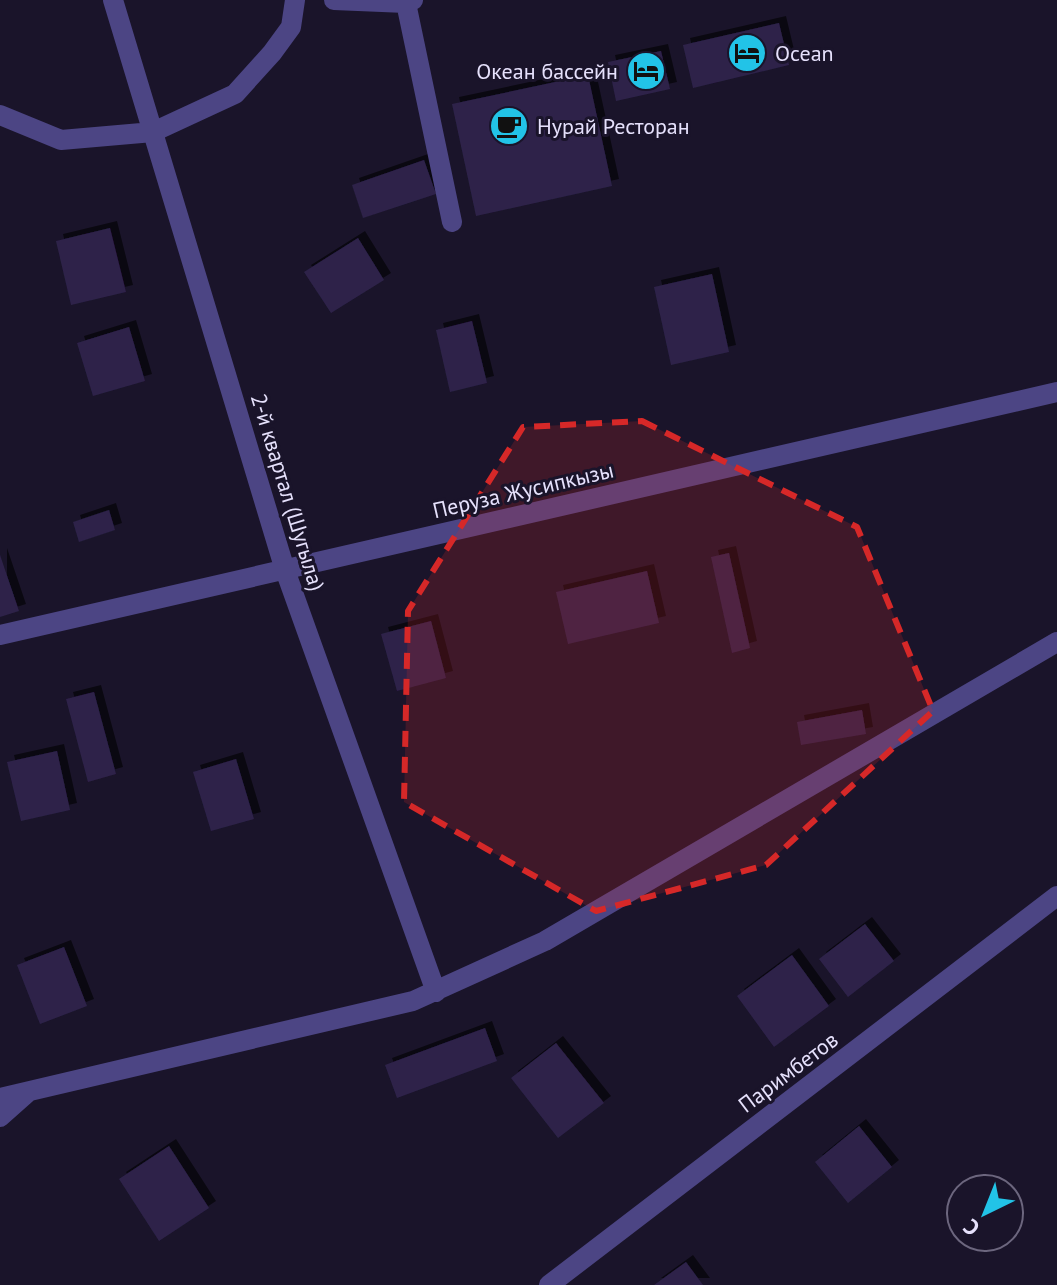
<svg xmlns="http://www.w3.org/2000/svg" width="1057" height="1285" font-family="'PT Sans',sans-serif">
<defs>
<filter id="shadow"><feDropShadow dx="7" dy="-7" stdDeviation="0" flood-color="#0009"/></filter>
</defs>
<rect width="100%" height="100%" fill="#1a142a"/>
<!-- building -->
<path fill="#2d2249" filter="url(#shadow)" d="M779,23L789,65L693,88L683,45Z
M661,51L670,89L616,101L608,62Z
M588,75L612,186L476,216L452,104Z
M424,160L436,194L363,218L352,185Z
M110,228L126,292L71,305L56,241Z
M358,238L384,280L331,313L304,272Z
M712,274L729,352L671,365L654,287Z
M472,321L487,383L450,392L436,330Z
M129,327L145,381L93,396L77,343Z
M109,510L115,530L79,542L73,522Z
M729,553L750,648L732,653L711,557Z
M0,555L19,611L0,617Z
M647,571L659,623L568,644L556,592Z
M431,621L446,678L397,691L381,634Z
M94,692L116,774L88,782L66,699Z
M862,710L866,734L801,745L797,722Z
M57,751L70,810L21,821L7,762Z
M236,759L254,819L211,831L193,772Z
M865,924L894,961L848,997L819,959Z
M64,947L87,1006L40,1024L17,965Z
M792,955L829,1006L774,1047L737,996Z
M485,1028L497,1061L397,1098L385,1065Z
M556,1043L604,1103L558,1138L511,1078Z
M859,1126L892,1167L848,1203L815,1162Z
M169,1146L209,1208L159,1241L119,1179Z
M686,1262L703,1285H654Z"/>
<g fill="none" stroke-linecap="round" stroke-linejoin="round">
<!-- minor -->
<path stroke="#4c4584" stroke-width="20" d="M113,0L285,570L436,992
M334,0L406,3
M413,0L406,3L452,222
M0,115L61,140L153,132L235,94L272,53L291,27L295,0
M0,635L1057,392
M0,1098L413,1001L545,941L1057,642
M0,1117L27,1093
M549,1285L1057,896"/>
</g>
<!-- marked area -->
<path fill="#d62828" fill-opacity="0.2" stroke="#d62828" stroke-width="6" stroke-dasharray="16 10" stroke-linejoin="round" d="M642,421L857,527L933,711L766,865L596,911L404,802L408,611L523,427Z"/>
<!-- icons -->
<defs>
<g id="hotel-disc" transform="scale(2)"><circle r="9.5" fill="#22c3e7" stroke="#1a142a"/><path d="M-6-4.5h1.5V1H6V5H4.5V3h-9V5H-6ZM-4 0a1.8 1.8 0 1 1 3.6 0ZM.5 0V-2.5h3Q6-2.5 6 0Z" fill="#111"/></g>
<g id="cafe-disc" transform="scale(2)"><circle r="9.5" fill="#22c3e7" stroke="#1a142a"/><path d="M-5.5-4.5H6V0H3Q3 3.5 0 3.5H-2.5Q-5.5 3.5-5.5 0ZM3-3.2v2h1.7v-2ZM-6 4.5H4V6H-6Z" fill="#111"/></g>
</defs>
<g fill-rule="evenodd">
<use href="#hotel-disc" x="747" y="53"/>
<use href="#hotel-disc" x="646" y="71"/>
<use href="#cafe-disc" x="509" y="126"/>
</g>
<g text-anchor="middle" dominant-baseline="central" stroke-width="6" stroke-linejoin="round" paint-order="stroke">
<!-- poi labels -->
<g font-size="22" fill="#e6e1fc" stroke="#1a142a" text-anchor="start">
<text x="775" y="53">Ocean</text>
<text x="618" y="71" text-anchor="end">Океан бассейн</text>
<text x="537" y="126">Нурай Ресторан</text>
</g>
<!-- street labels -->
<g font-size="22" fill="#e6e1fc" stroke="#1a142a">
<text transform="translate(523 490) rotate(-13)">Перуза Жусипкызы</text>
<text transform="translate(288 492) rotate(73)">2-й квартал (Шугыла)</text>
<text transform="translate(788 1072) rotate(-37)">Паримбетов</text>
</g>
</g>
<!-- north arrow -->
<g transform="translate(985 1213) rotate(223)"><circle r="38" fill="#1a142a" stroke="#6c667e" stroke-width="2"/>
<path d="M0-6L14 30L0 20L-14 30Z" fill="#22c3e7"/>
<text y="-12" font-size="22" font-weight="bold" text-anchor="middle" fill="#e6e1fc">С</text>
</g>
</svg>
